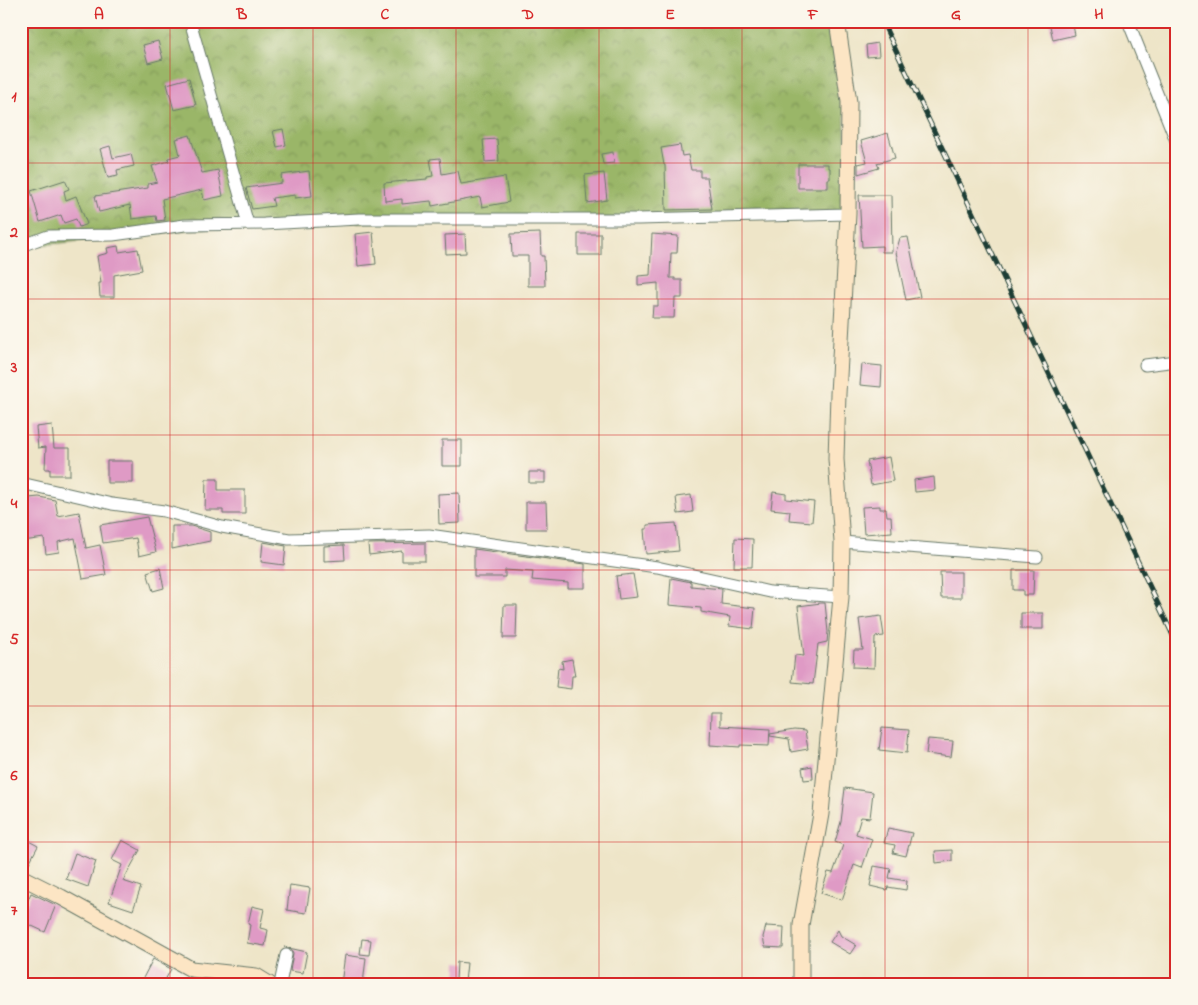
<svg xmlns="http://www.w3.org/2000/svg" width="1198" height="1005" font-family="'Indie Flower',sans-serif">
<defs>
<pattern id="forest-crowns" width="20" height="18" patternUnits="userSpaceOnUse" patternTransform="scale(1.25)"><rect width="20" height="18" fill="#9ab668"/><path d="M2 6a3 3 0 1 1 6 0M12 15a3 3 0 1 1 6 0" fill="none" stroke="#7d9556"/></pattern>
</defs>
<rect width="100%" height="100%" fill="#fbf7ec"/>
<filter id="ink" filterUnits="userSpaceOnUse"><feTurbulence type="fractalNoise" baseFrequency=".02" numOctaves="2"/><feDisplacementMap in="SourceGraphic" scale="10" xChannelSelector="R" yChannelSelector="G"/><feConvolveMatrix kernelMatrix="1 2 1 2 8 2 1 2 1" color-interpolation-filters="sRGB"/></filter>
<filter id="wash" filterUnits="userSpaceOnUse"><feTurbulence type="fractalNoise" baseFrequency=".0096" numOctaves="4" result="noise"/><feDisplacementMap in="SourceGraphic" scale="20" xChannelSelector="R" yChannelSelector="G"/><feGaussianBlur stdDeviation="1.12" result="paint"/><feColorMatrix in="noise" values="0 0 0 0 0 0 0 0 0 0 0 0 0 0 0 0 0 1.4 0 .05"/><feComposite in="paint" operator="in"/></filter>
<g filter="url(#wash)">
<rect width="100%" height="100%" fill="#eee5c8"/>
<!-- forest -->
<path fill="url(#forest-crowns)" stroke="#5c7a4e" d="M21,21H841L848,214L248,224L21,247Z"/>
<g id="blocks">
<!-- building -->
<path fill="#df9ac5" d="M1049,21H1072L1075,35L1053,40Z
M158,41L163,59L148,63L143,45Z
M878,43L879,56L867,57L866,45Z
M189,78L196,105L174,110L167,84Z
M283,129L286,145L277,147L273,131Z
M888,133L895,158L877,163L879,168L858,174V164L867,162L861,141Z
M190,135L202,173L218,170L223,196L204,200L202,190L162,199L165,220L157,221L156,216L132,219L130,205L99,212L95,196L148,188V184L157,182L152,166L169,161L168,158L180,155L176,139Z
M497,139L499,161L485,162L483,140Z
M680,145L682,156L688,155L691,170H700V177H707L712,209L666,210L665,165H664L661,148Z
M110,146L113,158L131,154L134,166L117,170L118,176L108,178L100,149Z
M613,152L614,163L603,164L601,154Z
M440,158L442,174L458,171L461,184L505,177L509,202L482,207L480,197L432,206L431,201L402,204V199L385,201L384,183L427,179V177L433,176L430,159Z
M798,164H828V168H830V179H828V188H798Z
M309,171L312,196L295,198V195L272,198L274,206L252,209L246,188L282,183L281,175Z
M604,173L607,200L587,203L585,175Z
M65,180L69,189L64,191L66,200L76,196L87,224L79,227L76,219L64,223L61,215L40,222L31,191Z
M859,195H891L892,252H882V246L862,247Z
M373,232L376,264L358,266L355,234Z
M540,233L541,256H544L545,286H528V256H512L511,234Z
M465,234L466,253L446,254L445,235Z
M578,234H601V255H578Z
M652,234L678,236L677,253H671L670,278H675V280H682V298H675L674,318H652L653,306H658V283L638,285V276L650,275Z
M908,237L920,297L906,300L896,252L900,238Z
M118,246L119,252L138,249L142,270L114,275V297H100L99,283H101L97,256L108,253L107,248Z
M862,364L882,366L881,387L860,385Z
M52,425L54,448H70V475H50V469H45L46,447L38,448L36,427Z
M442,440H462V466H442Z
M889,457L893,481L871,485L867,461Z
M107,461H133V483H107Z
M529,472H545V483H529Z
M934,477L935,490L915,492L914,480Z
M206,479H218V490H245V514H223V510H205Z
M773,492L786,494V499L814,502L812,522L789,520L790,511L771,509Z
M459,493L460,523L439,524L438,494Z
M691,495L693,512L678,514L676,497Z
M39,497L55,500L58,516L79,512L86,548L100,545L106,575L83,579L75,538L58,542L59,552L46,554L44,538L23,541L21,514L29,513V498Z
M526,502H546L547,529H526Z
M880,506V509H886L887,516H891L892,532L864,534L862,507Z
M147,517L156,552L139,556L136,538L103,543L100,525Z
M676,523L679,551L646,554L644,529H647V525Z
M172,526H191L210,532V541L172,549Z
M735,538L753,539L752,567H734Z
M263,542L286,546L284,565L261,562Z
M425,543V561H402V551L369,555L368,544Z
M344,545L345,560L324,561V546Z
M474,549L585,564V588H568V583L532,580L533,572L505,570V577H474Z
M160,568L164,588L153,591L147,572Z
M1013,570H1034L1033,595H1023V590H1013Z
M940,572H961V598H941Z
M633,574L637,597L619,599L616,576Z
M671,578L691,582V586L722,589L721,604L755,608L753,629L729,626L730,617L701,612V608L669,605Z
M821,603H825L828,632L827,642L818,644L813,684L792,682L795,655L804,656L798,606Z
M504,605H517L516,638H503Z
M1021,613H1043V629H1021Z
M881,616L884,636L875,637L874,668L853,667L854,650H863L859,619Z
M572,659L575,676H572L571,689L556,687L558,668L563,669L562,661Z
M711,713H720V726L770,729L769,746L740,745V747L710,745Z
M882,728L909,730L907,753L879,750Z
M794,730L805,731L808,749L791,752L789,739L770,736V734Z
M928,739L953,741L951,757L926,754Z
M812,766L813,779L804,780L802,768Z
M845,788L873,792L870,818L861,817L856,834L872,839L862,868L854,865L842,900L821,893L828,872L833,873L843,845L835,842L841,822Z
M888,828L912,833L906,856L893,853L895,845L884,843Z
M21,837L38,846L29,863L21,859Z
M122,840L140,850L123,881L141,887L133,910L109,902L122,865L112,860Z
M952,850V861L936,863L935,851Z
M75,853L96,861L88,887L66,879Z
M874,866L891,869L889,878L907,881L906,890L888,887L887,890L870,886Z
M290,885L310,888L306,913L287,910Z
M31,893L56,905L45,932L21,921V915Z
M252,906L264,909L260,928L268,930L265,946L247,943L250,925L248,924Z
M766,926L784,927L783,948L765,947L763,937Z
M838,930L841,936L856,945L850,954L830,942Z
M362,939L371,940L369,955L360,954Z
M284,947L307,952L303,973L290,971L293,953L291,949Z
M345,955L366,958L363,984H341Z
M153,959L171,969L163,984H148L142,980Z
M457,962L467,963L465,982L456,981Z"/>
</g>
</g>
<g filter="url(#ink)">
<use href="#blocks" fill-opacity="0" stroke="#677868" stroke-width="1"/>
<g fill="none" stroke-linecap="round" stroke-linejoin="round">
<!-- street casing -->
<g stroke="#677868" stroke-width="13">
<path id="street" d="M190,21L248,224
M1128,21L1177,143
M21,246L48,236L113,235L185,225L264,224L359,219H638L848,214
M1145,365L1177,361
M21,483L112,504L164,511L222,527L289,539L429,535L657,567L770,592L841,597
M842,542L1037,557
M280,984L286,955"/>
</g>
<!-- secondary casing -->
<g stroke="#677868" stroke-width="17">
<path id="secondary" d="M21,877L61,897L191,969L256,976L269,984
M801,984V925L821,814L841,597L842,542L836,459L838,394L848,214L849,102L837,21"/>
</g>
<!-- street -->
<use href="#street" stroke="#fff" stroke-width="11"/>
<!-- secondary -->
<use href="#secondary" stroke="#fce5c4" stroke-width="15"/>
<!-- rail casing -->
<g stroke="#1f3d34" stroke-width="5">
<path id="rail" d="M882,21L1177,644"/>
</g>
<!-- rail -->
<use href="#rail" stroke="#fbf7ec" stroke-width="3" stroke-dasharray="9" stroke-linecap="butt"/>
</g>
</g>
<!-- grid -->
<path fill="none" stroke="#d62828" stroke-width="1" stroke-opacity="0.55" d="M170,21V984M313,21V984M456,21V984M599,21V984M742,21V984M885,21V984M1028,21V984M21,163H1177M21,299H1177M21,435H1177M21,570H1177M21,706H1177M21,842H1177"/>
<!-- margin -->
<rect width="1198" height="1005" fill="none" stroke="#fbf7ec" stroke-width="55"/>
<rect x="28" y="28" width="1142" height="950" fill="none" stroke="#d62828" stroke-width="2"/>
<g font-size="16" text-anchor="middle" font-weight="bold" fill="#d62828">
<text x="99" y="19">A</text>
<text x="242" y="19">B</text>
<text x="385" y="19">C</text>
<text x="528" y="19">D</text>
<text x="670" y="19">E</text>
<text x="813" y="19">F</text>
<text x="956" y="19">G</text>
<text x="1099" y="19">H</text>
<text x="14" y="101">1</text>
<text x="14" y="237">2</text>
<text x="14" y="372">3</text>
<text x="14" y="508">4</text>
<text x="14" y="644">5</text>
<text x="14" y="780">6</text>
<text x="14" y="915">7</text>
</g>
</svg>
